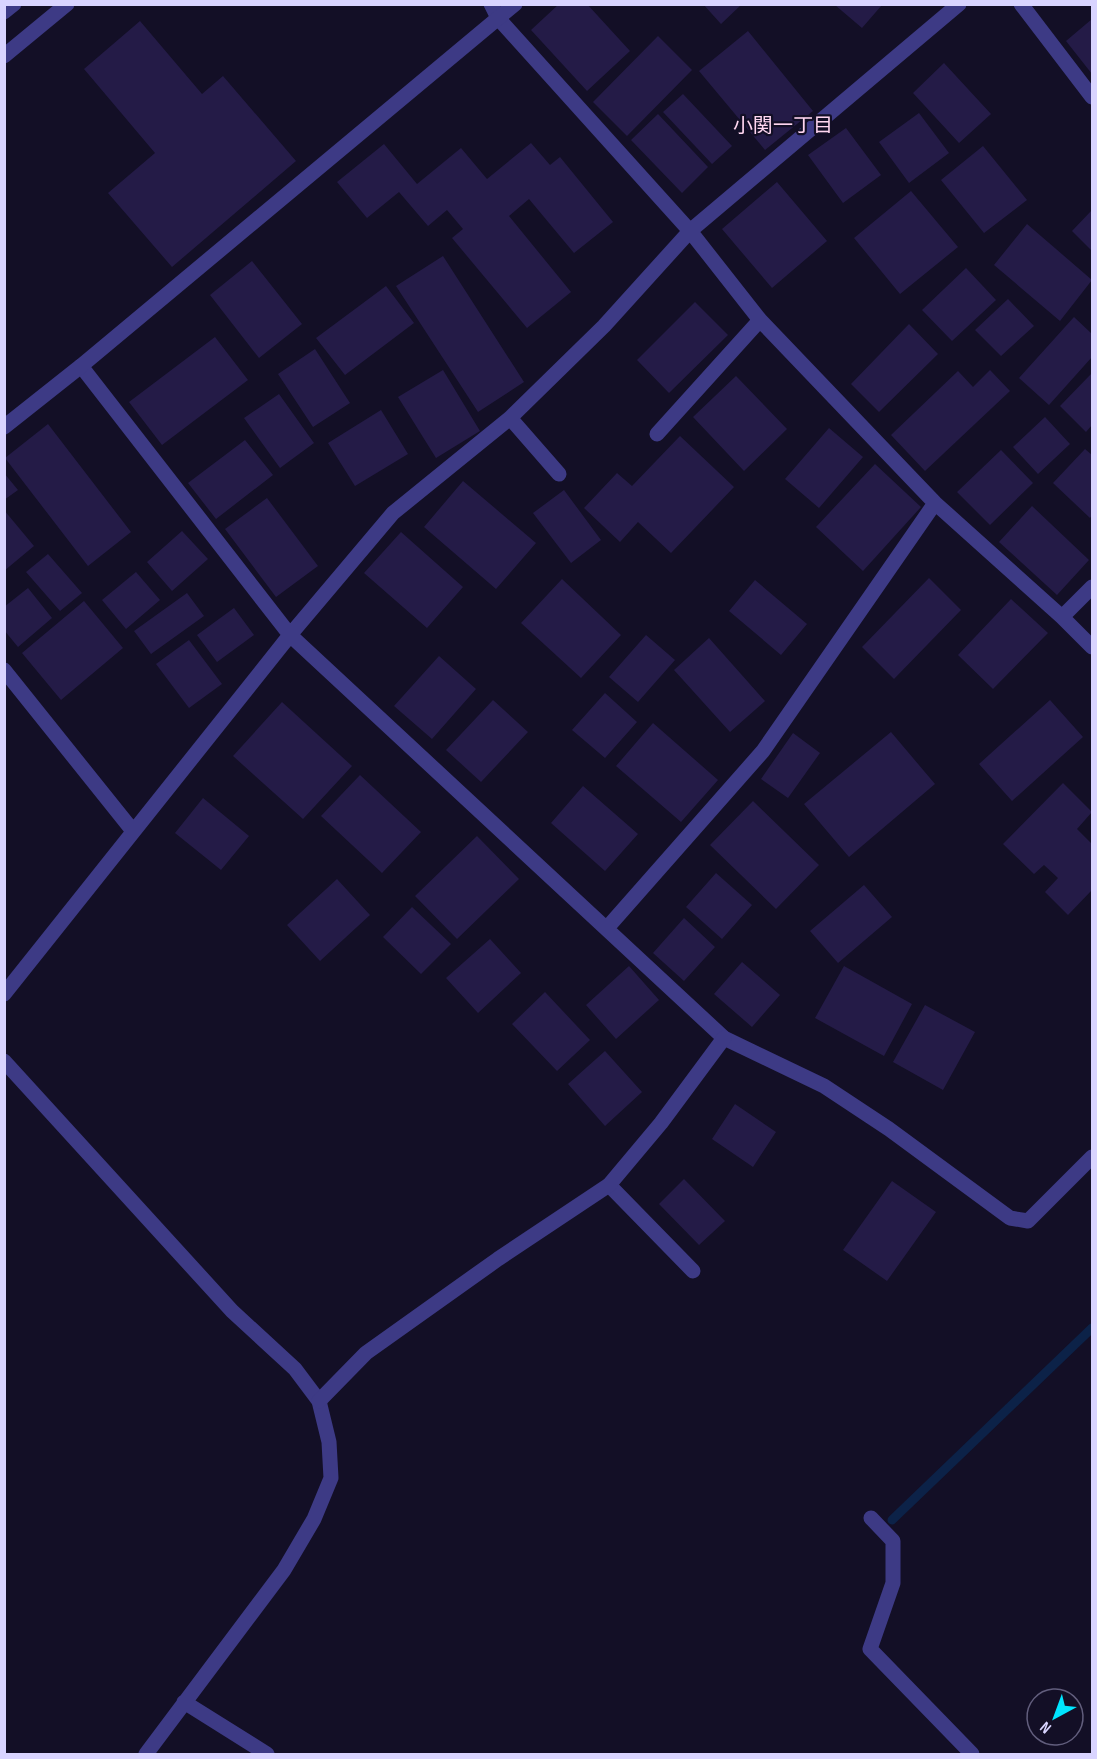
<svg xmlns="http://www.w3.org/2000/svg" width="1097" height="1759" font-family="'Sofia Sans Condensed','Noto Sans JP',sans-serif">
<rect width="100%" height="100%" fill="#130f26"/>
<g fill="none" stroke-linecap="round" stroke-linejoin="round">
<!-- stream -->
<path stroke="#0c2248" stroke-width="9" d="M892,1520L1092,1328"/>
</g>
<!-- building -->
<path fill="#241b47" d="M559,4H587L630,51L587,91L531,30Z
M703,4H742L721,24Z
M835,5H882L862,28Z
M1092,19V74L1066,41Z
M140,21L202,94L223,76L296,161L172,267L108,193L155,153L84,69Z
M748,31L813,111L765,150L699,71Z
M658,36L692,70L627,136L593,102Z
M944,63L991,114L959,143L913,93Z
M683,94L732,146L712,164L663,112Z
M919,113L949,153L909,183L879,142Z
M658,114L708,167L682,193L631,140Z
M846,128L881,175L843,203L808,155Z
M531,143L550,165L560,157L613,222L574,253L529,199L509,216L571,292L527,328L452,238L463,229L447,210L428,226L399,192L367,218L337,182L384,144L417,184L461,148L487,179Z
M983,146L1027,200L984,233L941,180Z
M777,182L827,241L772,288L722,229Z
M911,191L958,247L900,294L854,238Z
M1092,210V251L1072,231Z
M1027,224L1092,280L1060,321L994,265Z
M443,256L524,382L478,412L396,286Z
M252,261L302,324L259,358L210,295Z
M966,268L996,300L952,341L922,310Z
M386,286L414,323L345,375L316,338Z
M1008,299L1034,326L1001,356L975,330Z
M695,302L728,335L669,393L637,360Z
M1074,317L1092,334V357L1049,405L1019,378Z
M909,324L938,354L879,412L851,384Z
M215,337L248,380L162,445L129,402Z
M315,349L350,403L313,427L278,374Z
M443,370L480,431L436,458L398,397Z
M990,370L1010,391L925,471L891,435L958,371L973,387Z
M1092,373V425L1086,432L1060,406Z
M736,376L787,429L744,471L693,417Z
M279,394L314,443L280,468L244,418Z
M381,410L408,454L355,486L328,443Z
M1045,417L1070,444L1038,474L1013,447Z
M48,424L131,532L88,566L5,458Z
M829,428L863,457L819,508L785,479Z
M680,436L734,487L671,553L638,522L620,542L584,508L617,473L632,486Z
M245,440L273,475L216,519L188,483Z
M1085,449L1092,455V515L1090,518L1053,483Z
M1001,450L1033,483L990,525L957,492Z
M875,464L921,507L863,571L816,527Z
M4,473L18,490L4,500Z
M463,481L536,543L496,589L424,527Z
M564,490L601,540L571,563L533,513Z
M267,498L318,566L276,597L225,529Z
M1032,506L1089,560L1057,595L999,542Z
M4,510L34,546L4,571Z
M182,531L208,559L172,591L147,562Z
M401,532L463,587L427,628L364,573Z
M48,554L82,593L60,611L26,572Z
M136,572L160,600L126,629L102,600Z
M929,578L961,610L894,679L862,647Z
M562,579L621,635L581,678L521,623Z
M755,580L807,624L781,655L729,611Z
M28,588L52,618L18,647L4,630V607Z
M187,593L204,616L151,654L134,631Z
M1011,599L1048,633L993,689L958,655Z
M84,601L123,648L61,700L22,653Z
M234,608L254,635L217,662L197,635Z
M646,635L675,660L638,702L609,677Z
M709,638L765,701L730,732L674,670Z
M189,640L222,684L189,708L156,664Z
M439,656L476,689L432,739L394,706Z
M605,693L637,722L605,758L572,730Z
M493,700L528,732L481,782L446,750Z
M1050,700L1083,737L1012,801L979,764Z
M282,702L352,766L303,819L233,756Z
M653,723L718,780L681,822L616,766Z
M891,732L935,784L849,857L804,804Z
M793,733L820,753L788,798L761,779Z
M360,775L421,832L382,873L321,816Z
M1063,783L1092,812L1077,829L1092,844V890L1068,915L1045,892L1058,878L1044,865L1034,874L1003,844Z
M583,786L638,834L605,871L551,823Z
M203,798L249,836L221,870L175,833Z
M753,801L819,865L776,909L710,845Z
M477,836L519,879L457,939L415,896Z
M716,873L752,905L722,939L686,907Z
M337,879L370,915L320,961L287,925Z
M864,885L892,917L838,963L810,931Z
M412,907L451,944L421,974L383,937Z
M684,918L715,947L684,981L653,953Z
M490,939L521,973L478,1013L446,978Z
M742,962L780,995L752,1027L714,994Z
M629,966L659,1000L616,1039L586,1005Z
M844,966L912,1004L884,1056L815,1018Z
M545,992L590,1040L557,1071L512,1024Z
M925,1005L975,1032L943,1090L893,1062Z
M605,1051L642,1092L605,1126L568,1084Z
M735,1104L776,1132L753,1167L712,1139Z
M684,1179L725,1221L699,1245L659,1204Z
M892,1181L936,1212L887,1281L843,1250Z"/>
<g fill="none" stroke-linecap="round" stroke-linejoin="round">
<!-- service -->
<path stroke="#3d3a85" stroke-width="15" d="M491,4L498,18L690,231L760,320L935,503L1062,617L1092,647
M1021,4L1092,97
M81,366L290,635L724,1038L824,1086L889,1129L1010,1218L1028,1221L1092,1157
M510,418L559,474
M657,434L760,320
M1062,617L1092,587
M4,670L133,831
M607,928L763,751L935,503
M4,994L290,635L393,513L510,418L604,326L690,231L959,4
M4,1061L232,1311L295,1369L319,1401L329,1442L331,1478L314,1519L284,1570L146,1754
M609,1185L693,1271
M871,1518L893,1541V1583L870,1649L972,1754
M184,1702L267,1754"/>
<!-- minor -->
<path stroke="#3d3a85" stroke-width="15" d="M4,427L81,366L515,4
M319,1401L366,1353L498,1259L609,1185L661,1123L724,1038"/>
<!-- tertiary -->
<path stroke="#3d3a85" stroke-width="15" d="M4,12L14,4
M4,56L67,4"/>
</g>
<g text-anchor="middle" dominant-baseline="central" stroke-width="4.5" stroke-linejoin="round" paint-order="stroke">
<!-- neighbourhood labels -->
<g font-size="20" fill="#ffd6f0" stroke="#130f26">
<text x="783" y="126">小関一丁目</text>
</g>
</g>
<!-- border -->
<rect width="1097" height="1759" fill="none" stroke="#d9d4ff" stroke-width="12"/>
<!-- north arrow -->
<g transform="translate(1055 1717) rotate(221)"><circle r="28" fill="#130f26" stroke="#625e7d" stroke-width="1.5"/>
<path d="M0-4.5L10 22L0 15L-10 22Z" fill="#00e5ff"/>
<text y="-9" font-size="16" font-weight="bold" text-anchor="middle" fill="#d9d4ff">N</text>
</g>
</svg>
